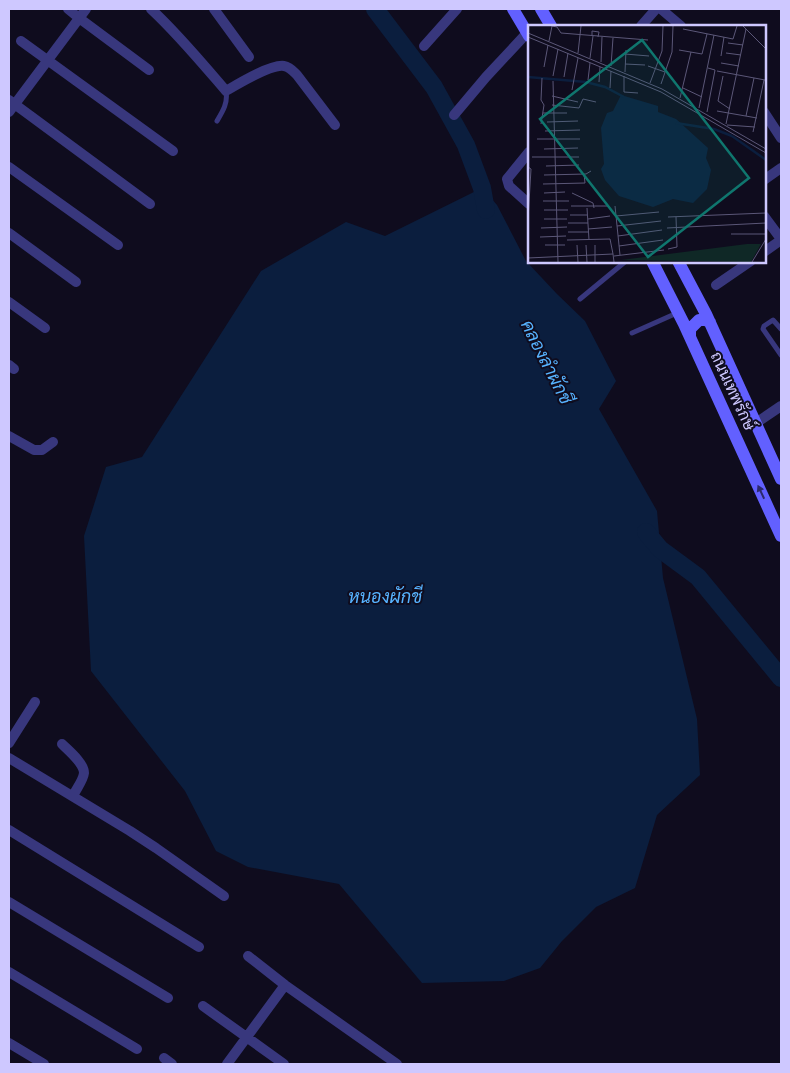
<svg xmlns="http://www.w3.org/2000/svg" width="790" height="1073" font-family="'Work Sans',Sarabun,sans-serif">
<rect width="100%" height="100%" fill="#0f0c1e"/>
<!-- water -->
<path fill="#0b1e3e" d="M482,188L497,205L526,261L557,294L585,321L616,381L599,409L657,511L663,578L697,719L700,775L657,815L635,888L596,907L562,941L540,968L504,981L422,983L339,884L248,867L216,851L185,791L91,671L84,536L106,467L142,457L261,271L346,222L385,236Z"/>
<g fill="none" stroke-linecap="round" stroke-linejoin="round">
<!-- river -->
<path stroke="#0b1e3e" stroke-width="18" d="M375,9L434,87L466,145L482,188L486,210
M646,532L660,549L698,577L781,678"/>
<!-- lane -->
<path stroke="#38377d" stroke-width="5" d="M217,121C223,111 228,103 226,91
M580,299L626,261
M781,329L773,320L764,326L763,329L781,355
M632,333L677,313"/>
<!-- street -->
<path stroke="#38377d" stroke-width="10" d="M68,9L79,18L149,70
M151,9C178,34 202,63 226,91C238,84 271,64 284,66C290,67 293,71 297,75L335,125
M214,9L249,57
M661,9L681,26
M641,26L656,9
M21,41L173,151
M424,46L457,9
M9,100L150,204
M9,112L86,9
M764,112L781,138
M454,115L486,77L527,33
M529,152L507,179L509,186L529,204
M9,167L118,245
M764,180L781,168
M764,216L781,239
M9,233L76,282
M764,252L781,240
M716,285L751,261
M9,302L45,328
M9,365L14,369
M756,423L781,406
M9,436L34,450H42L53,442
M9,743L35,702
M62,744C69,751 84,763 84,773C83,781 76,789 73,796
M9,758L130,831L156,848L224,896
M9,830L199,947
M9,902L168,998
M248,956L285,985L397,1064
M9,972L137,1049
M203,1006L284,1064
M9,1043L44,1064
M164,1058L172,1064
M227,1064L285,985"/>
<!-- secondary -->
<path stroke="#6260ff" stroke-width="12" d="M513,9L529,36
M541,9L551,26
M652,261L684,324L781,536
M678,261L706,314L781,479
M690,337V329L699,320H705L710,322"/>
</g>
<!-- one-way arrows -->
<defs><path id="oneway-solid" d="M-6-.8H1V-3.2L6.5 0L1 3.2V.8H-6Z" transform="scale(1.25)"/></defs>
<use fill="#2c296d" href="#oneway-solid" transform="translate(761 492) rotate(-115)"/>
<g text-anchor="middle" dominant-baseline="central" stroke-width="4" stroke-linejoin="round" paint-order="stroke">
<!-- street labels -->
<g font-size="16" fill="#cec8ff" stroke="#0f0c1e">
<text transform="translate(733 391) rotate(65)">ถนนเทพรักษ์</text>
</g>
<!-- water labels -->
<g font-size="18" font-style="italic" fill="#57b3ff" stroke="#0f0c1e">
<text transform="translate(547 362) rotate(63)">คลองลำผักชี</text>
<text x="385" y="596">หนองผักชี</text>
</g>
</g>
<!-- overview -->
<g transform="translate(528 25)">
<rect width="238" height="238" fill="#0f0c1e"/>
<path d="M233,219L223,237L93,235L219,219Z" fill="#0f2826"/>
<path d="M93,70L130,81V87L148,94L180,123L178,133L183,145L179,164L165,178L145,174L125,182L91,171L77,155L73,144L76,139L73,103L79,88L85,86Z" fill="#0b1e3e"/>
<path fill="none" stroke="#0b1e3e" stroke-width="2.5" d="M0,52L58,57L77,62L96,72M148,98L186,104L204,111M204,111L238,135"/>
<path fill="none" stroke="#5b5778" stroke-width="1" d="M215,1L238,24M155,4L205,14L209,1M0,8L134,64L238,124M33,8L120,15M64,11V6L71,7L70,12M0,12L133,67L238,128M21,16L24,1L29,2L33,8M200,18L215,20M151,25L174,29L179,9M50,28L53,1M198,28L213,30M97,29L121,31M193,31L196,12M62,33L65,11M73,37L74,12M193,38L211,41M97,39L117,40M83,41L85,13M120,41L137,47M16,42L20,20M189,46L237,55M97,47L98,25M25,51L30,24M96,51V67L110,68M195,51L190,76L202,84M36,52L40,28M60,55L62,38M25,56L30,237M71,57L72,42M122,58L134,26L135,1M133,59L144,27L145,1M82,63L83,46M155,63L174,72M44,65L50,33M24,71L50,77M152,73L163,27M24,80L51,83L55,74L68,77M171,83L186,10M189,86L229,93M179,87L187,45L180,43M15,88H39M218,91L226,53M19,97L50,96M13,99L16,80L13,75L14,53M198,99L218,4M199,100L227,102M17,106L52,105M225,107L236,55M9,114H52M16,124L50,123M4,132H51M18,141L51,140M0,142L3,144L0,195M16,150L58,149L63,146M15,159L57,158L56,149M16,168L37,167M44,168L65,178L66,183M15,176H41M43,181H80M87,181L92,230M59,183L61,215M16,185H40M42,190H59M88,191L131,187M140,192L238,188M16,194H39M60,194L82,191M40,198H60M89,201L133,196M13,203L39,202M139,203L238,198M60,204L84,202M40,207H60M203,209H238M90,211L134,205M12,212L38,211M39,215L82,214L85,229M17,220H37M49,220L50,237M58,220L59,237M67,220V237M91,221L135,215M140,224L149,222L148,192M86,231L136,225M0,233L85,229L86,237M224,237L238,214"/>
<path fill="#0f766e" fill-opacity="0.15" stroke="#0f766e" stroke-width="2.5" d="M114,15L221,153L120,232L12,94Z"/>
<rect width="238" height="238" fill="none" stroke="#cec8ff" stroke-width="2.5"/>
</g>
<!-- border -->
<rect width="790" height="1073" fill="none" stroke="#cec8ff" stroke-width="20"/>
</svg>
